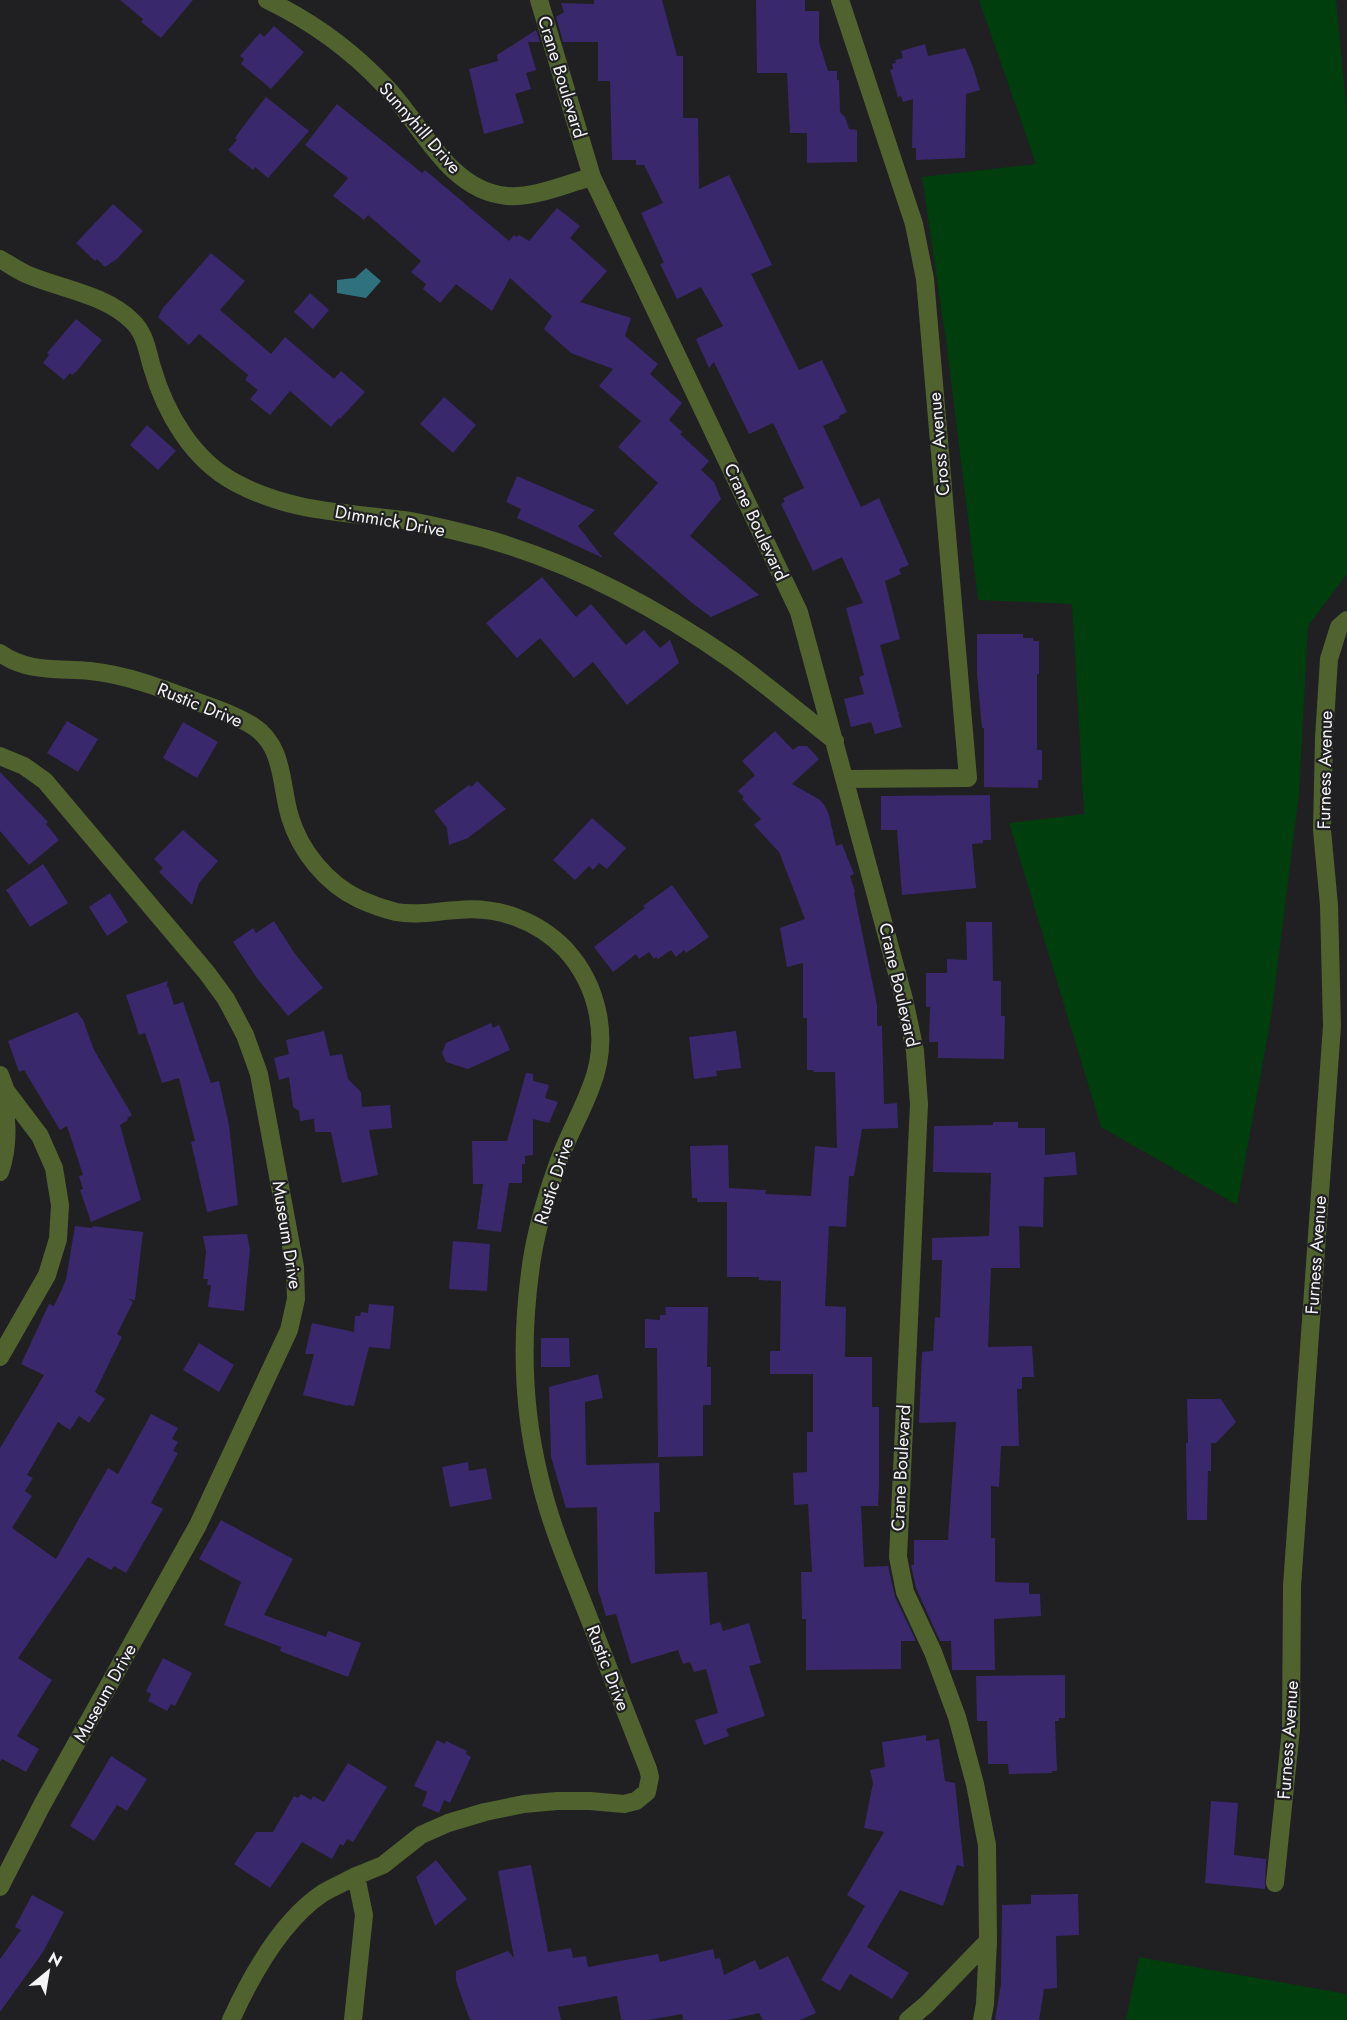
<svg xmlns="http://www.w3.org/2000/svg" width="1347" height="2020" font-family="Jost,sans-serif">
<rect width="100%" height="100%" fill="#201f22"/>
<!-- green -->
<path fill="#003e0d" d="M979,0H1336L1347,113V574L1308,626L1299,794L1271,1018L1237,1205L1101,1127L1009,823L1084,814L1072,604L978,600L947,348L922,177L1036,164Z
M1139,1957L1347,1994V2020H1126Z"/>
<!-- water -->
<path fill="#2f727d" d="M366,268L381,281L366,298L337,293V280L355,278Z"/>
<!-- building -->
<path fill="#3a286d" d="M120,0H193L161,38L141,22L143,19Z
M594,0H662L677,56H683V118H698L699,189L729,175L772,265L751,274L799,370L822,360L847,412L839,416L840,418L823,426L861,507L879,498L909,565L899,569L901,574L885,581L900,639L880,645L898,712L900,714H898L902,727L875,734L871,722L851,727L844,699L864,694L859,677L864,675L846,608L863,603L842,557L813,571L781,504L785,502L783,498L804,488L773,423L749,434L714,362L709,368L696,339L723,326L701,287L677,299L660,264L664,263L641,213L663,203L644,165H636V160H612L610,81H598V42H563L556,17L564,12L561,3L594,4Z
M756,0H805V11H819V42L828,71H837V80H839L840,112L845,117L849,129L857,130V162L807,163V133H790L787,73H757Z
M274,26L304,52L271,89L241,64L244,59L240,56L260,33L264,37Z
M536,30L540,42H528L536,70L526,73L531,89L515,94L524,123L484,134L469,69L498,61L497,55Z
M925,44L928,56L965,48L973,67L980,90L966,94L965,158L916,160V148H912L913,99L903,102L901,96L898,97L890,70L893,69L892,64L896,63L895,60L903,58L901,51Z
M266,97L309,131L268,178L255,167L253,170L228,150L237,140L235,138L242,128Z
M337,104L422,173L425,170L509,241L514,235L517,237L519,235L529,241L557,208L580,226L570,238L607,271L580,302L631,318L625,336L658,364L650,374L682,403L669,420L682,432L680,434L709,461L701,470L714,482L721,499L690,536L759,595L711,617L692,603L613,534L658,483L618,447L641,421L599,386L613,369L571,353L544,329L552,316L510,278L492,311L456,284L440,303L423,289L426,284L411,272L421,261L368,215L364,220L333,196L348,178L305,145Z
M113,204L143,231L117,259L105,267L97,259L95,261L76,243Z
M211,253L245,281L220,310L271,354L285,337L334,379L341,371L365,392L340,419L339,418L331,427L290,391L270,415L250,399L258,390L245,380L248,375L199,334L189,345L158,317L163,308Z
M310,293L329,310L313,329L294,312Z
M76,319L102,340L77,371L72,375L70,373L64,380L43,363L49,355L47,353Z
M444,397L476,425L453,453L420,424Z
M147,425L176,451L158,470L130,445Z
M517,476L595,510L578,526L603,558L517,518L521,509L506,502Z
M542,577L576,617L591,604L626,645L644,630L660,648L670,640L679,663L627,705L593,662L574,678L540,638L517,658L486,623Z
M977,634H1023V638H1033V641H1039V674H1037V750H1042V780H1038V788L984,787V728H982L977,674Z
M67,721L98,739L78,772L47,753Z
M183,722L218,742L197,778L163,758Z
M775,731L793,750L798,746H807L819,759L792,784L820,800L825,806L829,815L836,846L842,844L854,874L850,876L855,892L854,893L877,1005V1026H882L884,1104L897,1103L898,1128L862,1129L854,1176H849L846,1227L829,1226L825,1306L846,1307L845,1357H872V1407H879V1485L878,1506H861L864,1567L888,1566L895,1597L916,1641H901V1669L806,1670V1619H802L801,1572H812L808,1504L794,1505L793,1473L807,1472V1432H813V1374H770V1351H780L781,1281L759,1280V1277H727V1202H697V1198H692L690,1146L728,1145L729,1188L766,1190L765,1194L811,1196L815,1146L837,1148L835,1072H814L813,1070H807V1018H803V963L787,967L780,928L805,919L779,852L754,825L761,819L742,799L744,797L738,791L755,775L742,761Z
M0,772L48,822L46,824L59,840L29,865L0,831Z
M477,781L506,809L468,838L449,845L447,828L434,811L469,785L471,787Z
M990,795L991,840H983V843L972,844L976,888L902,895L897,830H881V796Z
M592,818L626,848L607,869L599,863L593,870L589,866L575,880L553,860Z
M183,830L218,861L199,883L192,905L159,872L163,868L154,859Z
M43,864L68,903L30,927L6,890Z
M672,885L709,937L686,953L684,950L676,957L671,950L658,959L656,957L654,959L649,952L639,959L636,954L613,972L594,947L645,908L643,906Z
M110,893L128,922L107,936L89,907Z
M274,921L295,954L323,988L288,1016L256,977L233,942L253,928L256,933Z
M966,922H992L993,981H1001V1016H1005L1004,1059L938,1058V1042H929L930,1007H926V973H947V959L967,960Z
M168,981L166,988L168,986L174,1005L183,1002L211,1083L219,1081L229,1125L238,1205L207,1212L191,1142L195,1141L179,1078L162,1083L145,1033L139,1035L126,995Z
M77,1012L83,1020L94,1050L132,1115L127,1118L128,1120L120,1125L141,1200L91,1222L80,1190L83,1189L79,1176L83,1175L67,1126L60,1130L24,1070L19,1072L8,1041Z
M491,1023L493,1028L499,1025L510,1050L468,1069L446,1062L442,1053L446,1043Z
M324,1031L330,1056L342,1054L348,1079L361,1092L362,1107L390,1105L392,1128L369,1130L378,1175L342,1183L331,1132H315L314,1119L300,1121L299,1111L293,1107L289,1077L279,1080L274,1058L289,1054L286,1040Z
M736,1031L741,1068L716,1071L717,1076L694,1079L689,1037Z
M526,1073L533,1074V1081L549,1085L545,1098L558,1102L549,1123L533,1119V1155L525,1156V1164H522V1183H509L501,1232L477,1229L483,1184H473L472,1141H507Z
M993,1122H1018V1128H1045V1155L1075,1152L1077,1175L1044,1177L1043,1227L1019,1226L1020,1268H991L988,1347L1032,1346L1034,1377H1022V1389H1017L1019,1446H1001L999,1487L991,1486V1538H995V1582L1029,1583V1594H1040L1041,1616L994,1619L995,1670H952L951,1641H940L916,1588L911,1565H914V1540H948L956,1422L919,1423L922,1352L933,1351L935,1317L940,1318L942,1260H932V1238L989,1236L991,1173L933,1172L934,1126L993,1125Z
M75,1226L93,1228L92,1226L143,1232L135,1300L128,1299L133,1302L117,1334L122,1337L95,1392L105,1399L89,1423L79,1416L70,1430L58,1422L27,1475L33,1478L25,1491L32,1496L12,1528L56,1559L108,1468L118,1474L151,1414L178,1428L172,1439L178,1442L173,1451L178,1453L151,1503L163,1509L126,1573L114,1566L111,1570L88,1557L18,1658L52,1680L17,1736L39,1749L26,1772L2,1759L0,1762V1448L44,1375L21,1364L49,1304L54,1306L66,1280Z
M247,1234L250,1250L244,1311L208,1307L211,1285H207L208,1279H203L206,1252L203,1236Z
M453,1241L490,1244L487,1291L449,1289Z
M369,1304L394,1306L390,1349L369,1347L354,1406L348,1405V1406L303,1395L314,1354H305L312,1323L354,1332L355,1316H360L361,1312L368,1313Z
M665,1307H708L707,1367H711V1405H703V1456L658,1457L657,1348H645V1319L660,1320V1315H666Z
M541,1338H569L570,1367H541Z
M199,1343L234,1365L219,1392L183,1370Z
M598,1374L603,1398L585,1402L586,1465L659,1463L660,1512H654L655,1574L707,1572L710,1625L720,1622L723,1631L749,1623L761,1663L749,1666L765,1716L726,1729L729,1736L704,1745L695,1720L718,1713L706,1669L694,1672L690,1662L683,1664L678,1650L631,1664L616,1614L606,1616L598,1590L597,1507L566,1508L551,1457L549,1387Z
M1187,1399H1221L1236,1422L1216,1443H1211V1471H1208L1207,1520H1187L1186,1443H1188Z
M468,1462L469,1471L486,1468L492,1499L450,1507L442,1467Z
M221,1520L293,1559L264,1615L326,1637L328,1631L361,1643L348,1677L280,1651L281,1647L224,1625L241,1582L199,1559Z
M163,1658L192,1673L175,1706L171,1704L167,1711L148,1701L151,1694L146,1691Z
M1065,1675V1718H1059V1721H1055L1057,1771H1052V1773L1009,1774L1008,1764H988L987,1721H977L976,1676Z
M926,1735V1741L939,1739L945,1781L955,1783L964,1867L957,1865L943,1906L900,1890L867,1947L909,1973L892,1999L850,1974L840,1991L821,1980L865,1906L847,1895L884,1832L864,1828L873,1783L870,1770L885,1767L882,1742Z
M437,1740L445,1744L446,1741L467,1751L466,1754L471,1757L450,1803L444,1800L439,1813L422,1806L427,1792L414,1786Z
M111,1756L147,1779L127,1811L117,1805L94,1841L70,1826Z
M348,1763L387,1787L353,1842L347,1839L343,1846L340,1844L332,1859L302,1842L270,1888L234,1864L256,1832H273L294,1796L298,1798L301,1794L311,1800L313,1796L324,1802Z
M1211,1801L1238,1803L1234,1855L1266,1859L1265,1889L1205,1883Z
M436,1860L467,1899L435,1926L416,1877Z
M531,1865L548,1952L571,1948L573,1958L586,1956L588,1967L658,1954L660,1962L713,1949L715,1959L720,1958L724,1975L755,1960L760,1970L788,1956L816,2013L800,2020H763L759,2013L728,2020H683L682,2014L649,2020H621L617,1996L558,2007L561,2020H470L456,1981V1971L508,1951L514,1958L498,1871Z
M1078,1894L1079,1935L1056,1936L1057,1988L1044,1989L1039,2020H995L1001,1984L1002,1905L1031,1904V1895Z
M32,1895L64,1912L43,1952L0,2012V1959L21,1930L15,1927Z"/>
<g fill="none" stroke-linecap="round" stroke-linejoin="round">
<!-- street -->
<path stroke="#50632f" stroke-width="18" d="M267,0C311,21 351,50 385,86C421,123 448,191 507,196C535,198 565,184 592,177
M539,0L592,177L799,612L904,999L915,1051L919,1104L898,1557L905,1592L933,1652L957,1717L975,1784L987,1845L988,1941L985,2004L982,2020
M840,0L914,224L925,279L968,778L845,779
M0,259C9,264 17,270 26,274C60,289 105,294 132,321C145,333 147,350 152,367C165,412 192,460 236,483C290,512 343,512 403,520C430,524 460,532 487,539C575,564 657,608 732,660C767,685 801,714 835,741
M0,653C28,673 58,668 90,671C129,675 166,690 203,704C220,710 237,716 253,726C285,747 280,785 290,817C300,851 327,884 359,899C370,904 384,909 396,912C417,916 437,911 458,910C497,906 537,920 565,949C599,986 610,1040 591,1087C581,1114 566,1139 557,1166C545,1200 534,1237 530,1273C521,1340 523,1409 539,1475C549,1521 568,1565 585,1608C606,1662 627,1715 648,1769L650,1777L647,1792L636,1801L624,1804L590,1801H557L524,1804L485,1812L448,1823L421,1835L383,1865L356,1876
M0,756L24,766L45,781L207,973L226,999L245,1035L259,1074L295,1267L296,1299L289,1330L198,1525L42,1805L0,1887
M0,1075L6,1091L40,1136L54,1168L60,1205L58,1239L47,1275L0,1357
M0,1172C10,1144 7,1115 1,1086
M1275,1883L1291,1729L1292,1586L1332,1026L1329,905L1322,830L1324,738L1329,659L1339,627L1347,620
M231,2020C251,1976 282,1920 323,1893C333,1887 345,1882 356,1876L364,1915L353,2020
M908,2020L927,2004L988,1941"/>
</g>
<g text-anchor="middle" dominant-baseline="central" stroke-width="4.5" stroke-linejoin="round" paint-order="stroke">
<!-- street labels -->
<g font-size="18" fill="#f4f4f6" stroke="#201f22">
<text transform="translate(562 77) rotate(73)">Crane Boulevard</text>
<text transform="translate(420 128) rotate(49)">Sunnyhill Drive</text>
<text transform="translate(939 444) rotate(-95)">Cross Avenue</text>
<text transform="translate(390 521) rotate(10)">Dimmick Drive</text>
<text transform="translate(756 522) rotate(65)">Crane Boulevard</text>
<text transform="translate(200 705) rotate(22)">Rustic Drive</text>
<text transform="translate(1325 770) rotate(-89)">Furness Avenue</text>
<text transform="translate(899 985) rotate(77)">Crane Boulevard</text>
<text transform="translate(554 1181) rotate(-72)">Rustic Drive</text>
<text transform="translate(287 1235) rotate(81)">Museum Drive</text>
<text transform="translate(1316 1255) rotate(-86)">Furness Avenue</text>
<text transform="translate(901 1468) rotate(-87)">Crane Boulevard</text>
<text transform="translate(608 1668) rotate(69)">Rustic Drive</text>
<text transform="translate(105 1693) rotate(-61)">Museum Drive</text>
<text transform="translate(1288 1740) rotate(-86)">Furness Avenue</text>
</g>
</g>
<!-- north arrow -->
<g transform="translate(48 1972) rotate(30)" stroke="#201f22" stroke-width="4.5" paint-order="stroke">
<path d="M0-4.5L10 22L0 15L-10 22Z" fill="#f4f4f6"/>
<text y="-9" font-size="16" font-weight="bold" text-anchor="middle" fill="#f4f4f6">N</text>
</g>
</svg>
